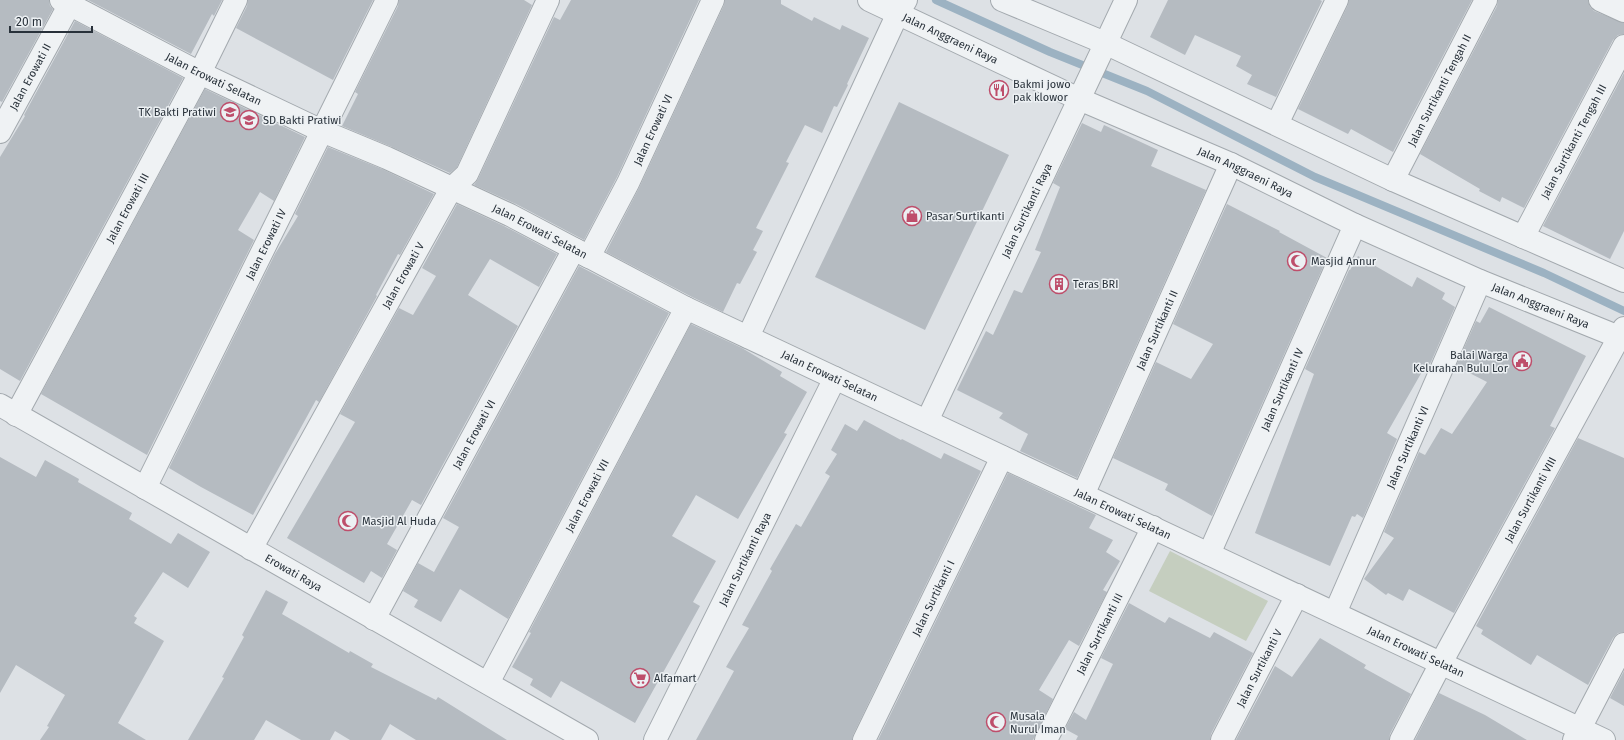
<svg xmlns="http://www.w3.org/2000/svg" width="1624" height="740" font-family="'Fira Sans',sans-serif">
<rect width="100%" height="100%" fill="#dde1e5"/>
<!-- green -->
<path fill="#c5cebf" d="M1170,551L1268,601L1246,641L1149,591Z"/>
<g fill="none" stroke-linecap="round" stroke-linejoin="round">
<!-- stream -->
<path stroke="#9cb2c2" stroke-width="8" d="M936,0L1050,52L1147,91L1315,177L1544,273L1624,311"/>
</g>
<!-- building -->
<path fill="#b5bbc1" d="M0,0H49L50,6L53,9L2,102L0,101Z
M88,0H222L214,16L212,14L191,54Z
M248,0H373L333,80L236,28L247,6Z
M399,0H524L532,5L457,167L450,173L392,147L342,126L358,94L355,92L398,6Z
M571,0H699L617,177L584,240L516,204L474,185L478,179L554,17L560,20Z
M725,0H781V4L812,21L814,17L840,30L842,25L869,38L847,84L848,85L837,107L834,106L822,133L805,125L786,162L789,163L756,228L763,231L753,250L757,252L740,284L737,283L723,312L692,297L606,252L639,188L724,5Z
M1168,0H1320L1322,1L1276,97L1247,84L1252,75L1236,66L1241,56L1195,35L1185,55L1150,37Z
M1349,0H1472L1393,152L1351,129L1348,134L1298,109L1348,5Z
M1498,0H1588L1590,7L1594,11L1624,23V34L1618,35L1613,40L1524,208L1502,197L1500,202L1479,191L1480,189L1420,154L1497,6Z
M75,21L183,78L20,381L0,369V157L25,116L24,115Z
M1624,73V231L1610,259L1543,226Z
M205,89L305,137L274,201L260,192L238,230L254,240L147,455L41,394Z
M899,102L1009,155L925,330L815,277Z
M1082,123L1101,132L1104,125L1158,150L1151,166L1206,190L1077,478L1020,451L1028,434L999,418L1003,413L957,390L986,331L993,335L1014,290L1022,293L1041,252L1035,250L1060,187L1053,183Z
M328,147L382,169L434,194L400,255L398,254L376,295L377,296L319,402L316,400L253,515L201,487L169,468L275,254L298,216L295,214Z
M457,204L504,226L557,254L539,287L490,259L468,295L518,326L421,505L412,500L387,544L397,550L382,578L371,571L364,583L287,538L355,422L340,414L399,308L413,315L436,276L422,268Z
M1227,204L1280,231L1279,232L1327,258L1212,516L1165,490L1168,484L1113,458L1156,362L1191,379L1213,344L1173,324Z
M1358,256L1412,287L1417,277L1445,293L1442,299L1455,307L1431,362L1425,371L1423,370L1387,433L1397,439L1363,518L1357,514L1355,517L1352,516L1330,566L1255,533L1314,374L1305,369L1349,270H1350Z
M579,266L669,313L508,619L460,589L441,622L414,607L418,600L403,591L418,563L434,572L459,527L443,518Z
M1489,307L1586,356L1550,426L1555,428L1454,613L1409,589L1403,601L1388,593L1386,595L1364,579L1394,538L1384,532L1419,452L1425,455L1441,428L1452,434L1487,382L1456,366L1476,321L1480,323Z
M691,324L742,348L782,372L780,376L807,392L784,433L787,434L738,519L696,495L672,536L716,561L693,602L700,606L635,723L561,681L551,698L530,685L533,679L512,667L531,633L529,632Z
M864,420L901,440L902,439L941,459L944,453L981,471L853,735L852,740H696L734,671L726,667L749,628L742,625L772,571L770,569L796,524L801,527L830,476L825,473L837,454L831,450L845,424L857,431Z
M1578,438L1624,458V632L1618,633L1613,638L1588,685L1537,655L1531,665L1481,634L1483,630L1476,626Z
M0,457L36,477L45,460L79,479L78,482L132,513L129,519L171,544L178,533L210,552L188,588L163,572L134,616L137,618L134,623L164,641L118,723L146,740H40L49,727L47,726L65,695L16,665L0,693Z
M1008,473L1096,515L1089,528L1113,540L1106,552L1120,561L1103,590L1107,592L1079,646L1069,640L1039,690L1053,699L1033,740H878Z
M266,590L288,602L282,614L349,653L350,651L373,664L371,667L436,700L438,697L507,740H416L390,724L381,740H350L335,731L330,740H301L266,720L254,740H188L224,678L222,677L244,637L242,635Z
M1129,603L1165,623L1169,617L1210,638L1214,632L1253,653L1211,734L1210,740H1076L1078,736L1065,729L1074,712L1086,720L1113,664L1101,658Z
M1320,638L1366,665L1364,668L1411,694L1390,734L1389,740H1236L1275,666L1292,677Z
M1624,671V706L1610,698Z
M1439,693L1485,715L1527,740H1415Z"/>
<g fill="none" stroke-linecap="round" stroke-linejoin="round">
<!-- minor casing -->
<g stroke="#a3a9ae" stroke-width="24">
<g id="minor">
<path id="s1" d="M61,0L200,73L322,131L387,158L510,215L686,308L1604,740"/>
<path id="s2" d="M869,0L1079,99L1231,164L1355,225L1480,281L1624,339"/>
<path d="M1002,0L1105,43L1393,180L1624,281"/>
<path d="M1600,0L1624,11"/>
<path d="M1277,124L1337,0"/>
<path id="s3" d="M0,132L72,0"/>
<path id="s4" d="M1393,180L1486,0"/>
<path id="s5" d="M1523,237L1624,46"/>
<path d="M748,337L898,13L906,0"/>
<path id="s6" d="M0,405L587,740"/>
<path id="s7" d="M16,415L200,73L236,0"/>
<path id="s8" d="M927,421L1126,0"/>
<path id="s9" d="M145,488L387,0"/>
<path id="s10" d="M1083,495L1231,164"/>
<path id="s11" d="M251,549L451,189L467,174L548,0"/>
<path id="s12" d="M1209,554L1355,225"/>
<path id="s13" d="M1335,613L1480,281"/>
<path id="s14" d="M374,619L574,249L589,257L628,183L713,0"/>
<path id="s15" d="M488,683L686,308"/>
<path id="s16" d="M655,740L835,378"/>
<path id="s17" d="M864,740L1002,457"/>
<path id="s18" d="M1046,740L1153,527"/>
<path id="s19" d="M1222,740L1297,595"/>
<path id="s20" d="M1401,740L1441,663L1624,328"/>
<path d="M1574,740L1624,644"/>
</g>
</g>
<!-- minor -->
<use href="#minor" stroke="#eff2f4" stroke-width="22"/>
</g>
<!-- icons -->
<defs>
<g id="restaurant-ring" transform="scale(1)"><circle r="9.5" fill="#ecf0f3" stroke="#be4e6b" stroke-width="1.5"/><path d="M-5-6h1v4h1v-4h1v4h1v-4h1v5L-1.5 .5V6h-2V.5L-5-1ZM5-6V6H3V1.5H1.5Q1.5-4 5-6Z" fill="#be4e6b"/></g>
<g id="school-ring" transform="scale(1)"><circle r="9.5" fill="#ecf0f3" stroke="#be4e6b" stroke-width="1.5"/><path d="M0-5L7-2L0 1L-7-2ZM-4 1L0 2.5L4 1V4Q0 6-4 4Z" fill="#be4e6b"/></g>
<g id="shop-ring" transform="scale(1)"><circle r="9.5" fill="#ecf0f3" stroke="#be4e6b" stroke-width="1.5"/><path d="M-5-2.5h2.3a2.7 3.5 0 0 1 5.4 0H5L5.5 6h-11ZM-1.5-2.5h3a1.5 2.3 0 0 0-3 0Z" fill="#be4e6b"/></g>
<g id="mosque-ring" transform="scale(1)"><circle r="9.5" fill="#ecf0f3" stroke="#be4e6b" stroke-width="1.5"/><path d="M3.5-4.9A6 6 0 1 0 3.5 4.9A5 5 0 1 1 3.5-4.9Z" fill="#be4e6b"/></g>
<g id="building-ring" transform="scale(1)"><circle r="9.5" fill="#ecf0f3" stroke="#be4e6b" stroke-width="1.5"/><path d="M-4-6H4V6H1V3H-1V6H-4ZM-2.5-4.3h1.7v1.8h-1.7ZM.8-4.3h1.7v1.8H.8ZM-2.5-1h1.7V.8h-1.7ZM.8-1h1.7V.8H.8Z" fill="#be4e6b"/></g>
<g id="civic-ring" transform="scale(1)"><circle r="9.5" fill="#ecf0f3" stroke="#be4e6b" stroke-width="1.5"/><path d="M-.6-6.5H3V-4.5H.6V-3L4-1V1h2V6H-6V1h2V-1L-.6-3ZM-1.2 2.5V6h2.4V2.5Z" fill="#be4e6b"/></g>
<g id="supermarket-ring" transform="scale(1)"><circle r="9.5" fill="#ecf0f3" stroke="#be4e6b" stroke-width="1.5"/><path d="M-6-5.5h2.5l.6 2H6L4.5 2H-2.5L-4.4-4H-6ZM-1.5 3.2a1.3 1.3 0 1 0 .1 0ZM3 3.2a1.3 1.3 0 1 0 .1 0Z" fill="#be4e6b"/></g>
</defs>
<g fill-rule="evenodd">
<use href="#restaurant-ring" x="999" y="90"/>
<use href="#school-ring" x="230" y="112"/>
<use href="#school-ring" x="249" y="120"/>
<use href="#shop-ring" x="912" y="216"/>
<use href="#mosque-ring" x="1297" y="261"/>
<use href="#building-ring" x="1059" y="284"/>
<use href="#civic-ring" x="1522" y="361"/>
<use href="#mosque-ring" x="348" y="521"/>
<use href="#supermarket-ring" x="640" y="678"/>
<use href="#mosque-ring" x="996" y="722"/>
</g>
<g text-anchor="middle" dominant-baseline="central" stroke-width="3" stroke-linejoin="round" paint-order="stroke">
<!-- street labels -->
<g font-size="11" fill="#28313a" stroke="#ecf0f3">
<text stroke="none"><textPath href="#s2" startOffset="90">Jalan Anggraeni Raya</textPath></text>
<text stroke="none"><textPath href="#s3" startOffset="63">Jalan Erowati II</textPath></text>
<text stroke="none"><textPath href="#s1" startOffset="172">Jalan Erowati Selatan</textPath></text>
<text stroke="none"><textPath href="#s4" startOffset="101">Jalan Surtikanti Tengah II</textPath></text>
<text stroke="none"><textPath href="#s14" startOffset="580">Jalan Erowati VI</textPath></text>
<text stroke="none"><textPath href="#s5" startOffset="108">Jalan Surtikanti Tengah III</textPath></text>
<text stroke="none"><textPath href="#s2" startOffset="414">Jalan Anggraeni Raya</textPath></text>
<text stroke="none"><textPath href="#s7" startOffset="235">Jalan Erowati III</textPath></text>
<text stroke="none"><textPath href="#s8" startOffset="233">Jalan Surtikanti Raya</textPath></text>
<text stroke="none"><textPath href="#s1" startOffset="532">Jalan Erowati Selatan</textPath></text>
<text stroke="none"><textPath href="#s9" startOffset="272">Jalan Erowati IV</textPath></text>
<text stroke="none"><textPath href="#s11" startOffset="313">Jalan Erowati V</textPath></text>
<text stroke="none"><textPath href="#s2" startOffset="738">Jalan Anggraeni Raya</textPath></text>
<text stroke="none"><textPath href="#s10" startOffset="181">Jalan Surtikanti II</textPath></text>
<text stroke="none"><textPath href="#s1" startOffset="856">Jalan Erowati Selatan</textPath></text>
<text stroke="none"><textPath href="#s12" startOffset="180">Jalan Surtikanti IV</textPath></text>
<text stroke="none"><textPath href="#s14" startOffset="210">Jalan Erowati VI</textPath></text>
<text stroke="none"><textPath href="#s13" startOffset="181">Jalan Surtikanti VI</textPath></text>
<text stroke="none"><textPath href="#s15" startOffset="212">Jalan Erowati VII</textPath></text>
<text stroke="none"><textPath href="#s20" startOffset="273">Jalan Surtikanti VIII</textPath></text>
<text stroke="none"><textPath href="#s1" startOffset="1180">Jalan Erowati Selatan</textPath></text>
<text stroke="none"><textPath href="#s16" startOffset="202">Jalan Surtikanti Raya</textPath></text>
<text stroke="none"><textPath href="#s6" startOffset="338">Erowati Raya</textPath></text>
<text stroke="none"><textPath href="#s17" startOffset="158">Jalan Surtikanti I</textPath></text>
<text stroke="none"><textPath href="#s18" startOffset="119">Jalan Surtikanti III</textPath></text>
<text stroke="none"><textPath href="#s1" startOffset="1504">Jalan Erowati Selatan</textPath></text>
<text stroke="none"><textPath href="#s19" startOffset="81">Jalan Surtikanti V</textPath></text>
</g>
<!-- poi labels -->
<g font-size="11" fill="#28313a" stroke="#ecf0f3" text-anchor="start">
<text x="1013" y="84">Bakmi jowo<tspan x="1013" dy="13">pak klowor</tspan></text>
<text x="216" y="112" text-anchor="end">TK Bakti Pratiwi</text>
<text x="263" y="120">SD Bakti Pratiwi</text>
<text x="926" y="216">Pasar Surtikanti</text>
<text x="1311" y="261">Masjid Annur</text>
<text x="1073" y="284">Teras BRI</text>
<text x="1508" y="355" text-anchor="end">Balai Warga<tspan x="1508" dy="13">Kelurahan Bulu Lor</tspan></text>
<text x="362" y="521">Masjid Al Huda</text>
<text x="654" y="678">Alfamart</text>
<text x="1010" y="716">Musala<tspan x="1010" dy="13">Nurul Iman</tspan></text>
</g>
</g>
<!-- scale -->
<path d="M10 26v6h82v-6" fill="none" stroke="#28313a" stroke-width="2"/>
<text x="16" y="26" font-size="12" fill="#28313a" stroke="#ecf0f3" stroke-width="3" paint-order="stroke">20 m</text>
</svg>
